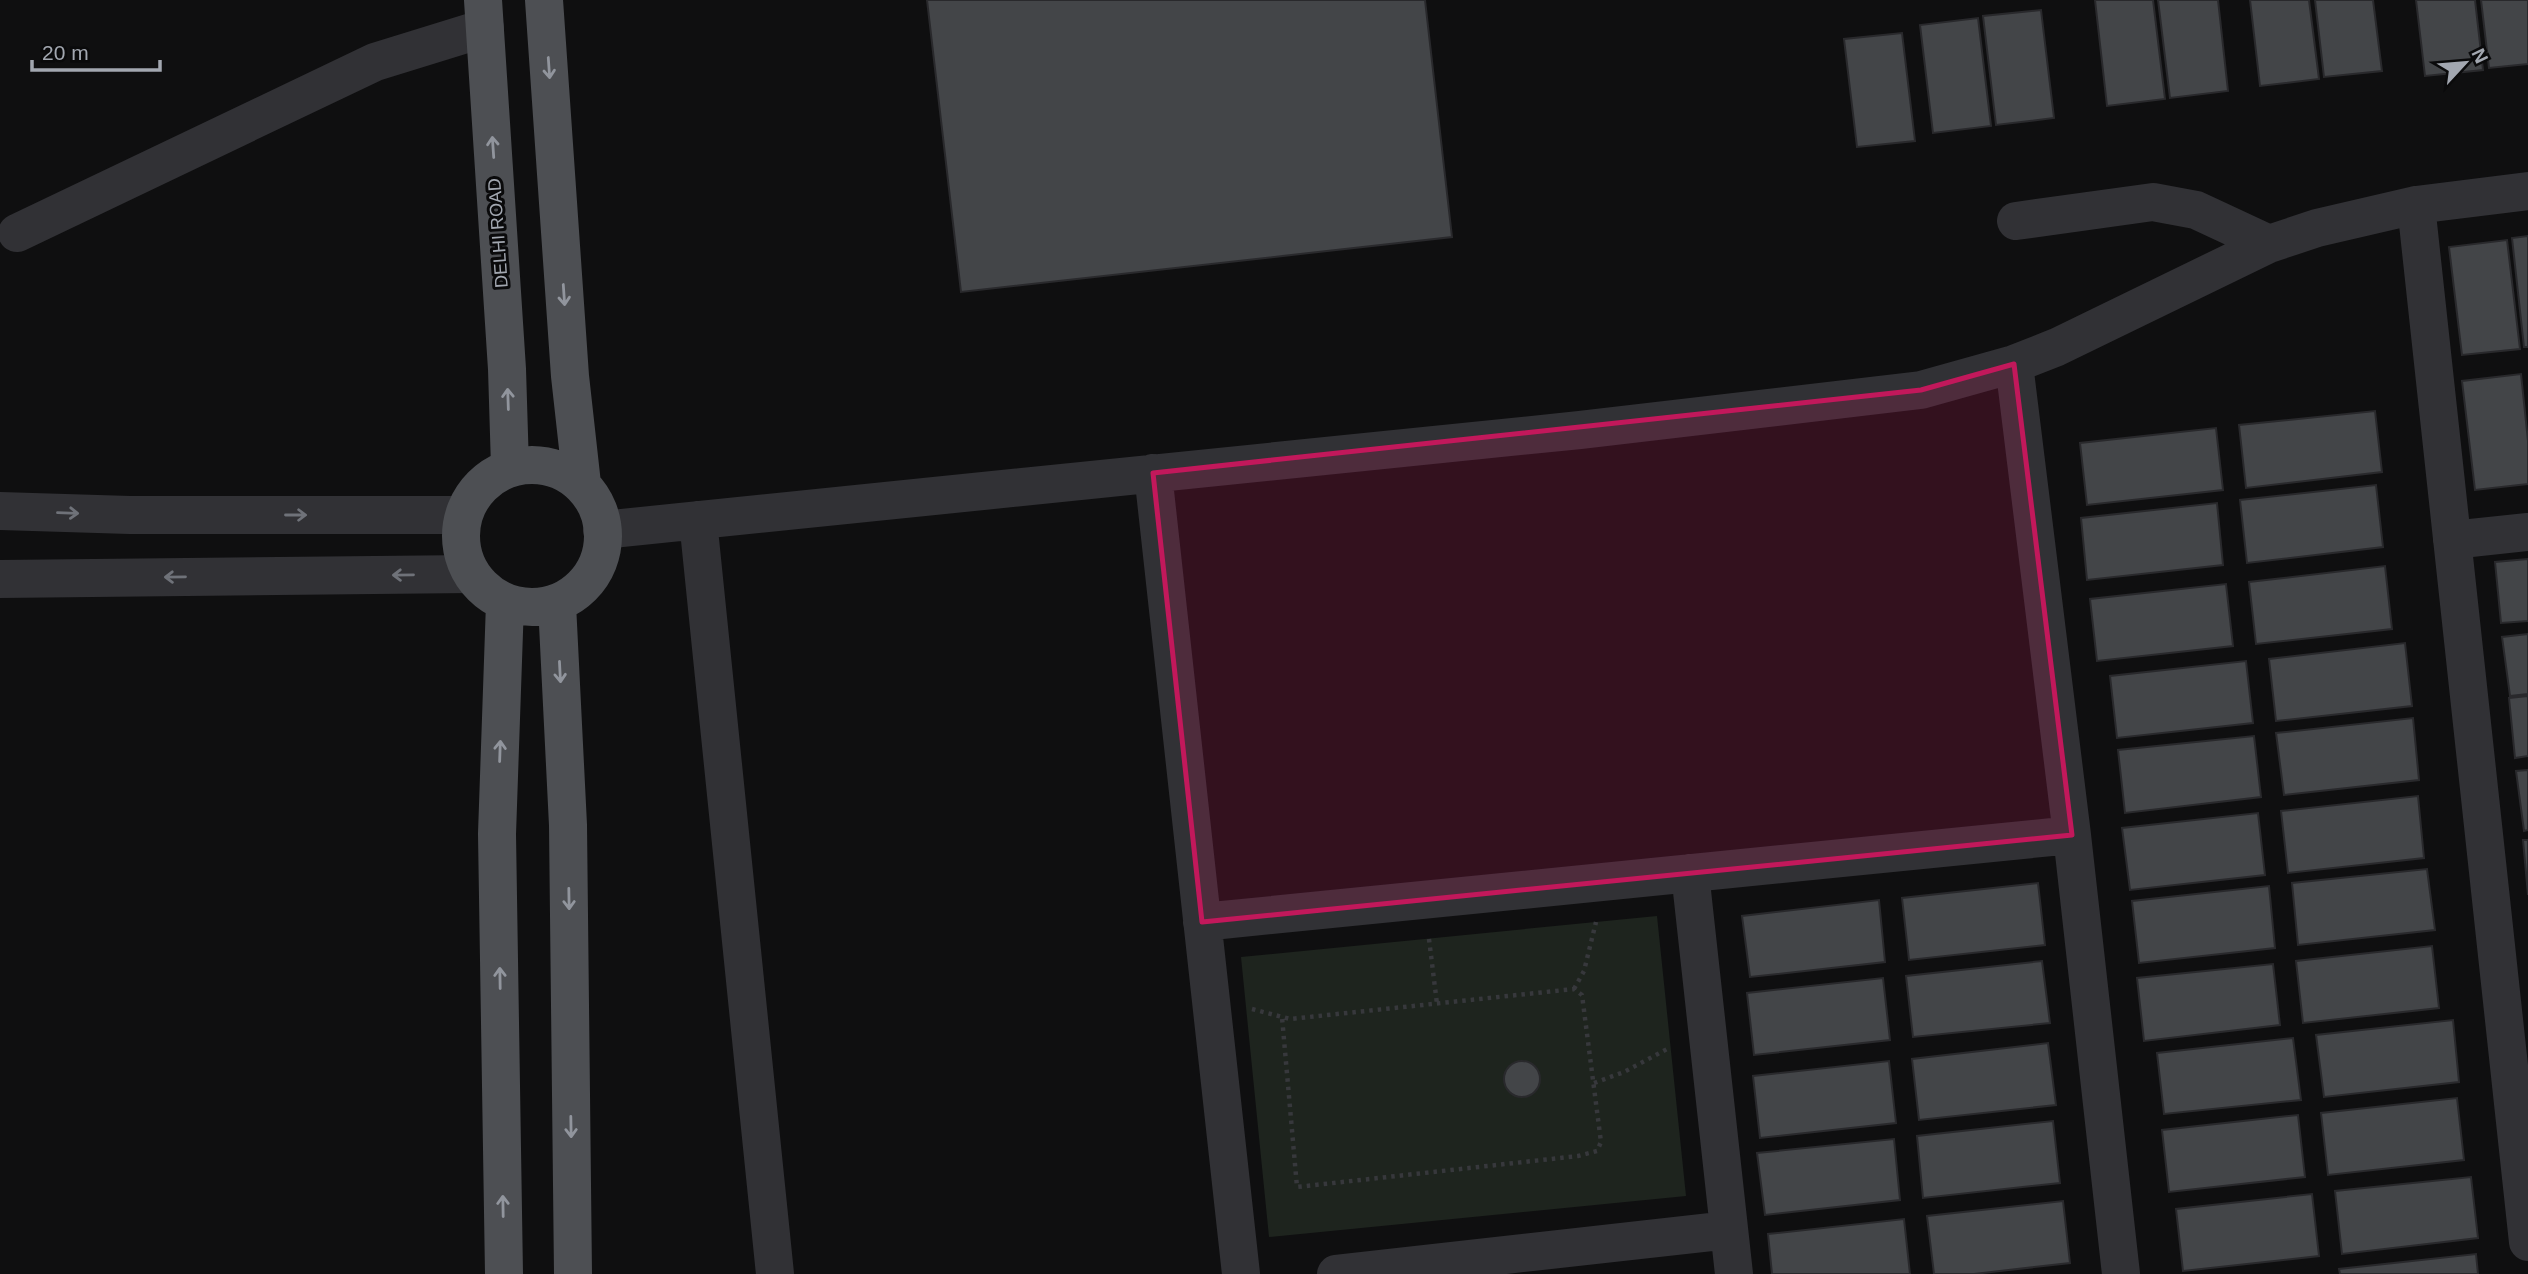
<svg xmlns="http://www.w3.org/2000/svg" width="2528" height="1274" font-family="Arial,sans-serif">
<rect width="100%" height="100%" fill="#0f0f10"/>
<!-- green -->
<path fill="#1e241e" d="M1657,916L1686,1196L1269,1237L1241,957Z"/>
<!-- building -->
<path fill="#434548" stroke="#29292c" stroke-width="2" d="M927,0H1425L1452,237L961,292Z
M2095,0H2153L2165,99L2107,106Z
M2158,0H2218L2228,91L2170,98Z
M2250,0H2309L2319,79L2260,86Z
M2315,0H2373L2382,71L2324,77Z
M2416,0H2475L2483,70L2425,76Z
M2481,0H2528V64L2489,68Z
M2041,10L2054,118L1996,125L1983,16Z
M1978,18L1991,126L1933,133L1920,25Z
M1902,33L1915,141L1857,147L1844,39Z
M2528,236V347H2524L2512,238Z
M2507,240L2520,349L2462,355L2449,247Z
M2521,374L2528,441V484L2475,490L2462,381Z
M2375,411L2382,472L2246,488L2239,425Z
M2216,428L2223,490L2087,505L2080,443Z
M2376,485L2383,547L2247,563L2240,500Z
M2217,503L2223,565L2087,580L2081,518Z
M2528,559V621L2501,623L2495,562Z
M2385,566L2392,629L2256,644L2249,582Z
M2226,584L2233,646L2097,661L2090,599Z
M2528,634V694L2510,696L2502,637Z
M2405,643L2412,706L2276,721L2269,659Z
M2246,661L2253,723L2117,738L2110,676Z
M2528,696V756L2515,758L2509,698Z
M2413,718L2419,780L2284,795L2276,733Z
M2254,736L2261,797L2125,813L2118,750Z
M2528,770V830L2524,831L2516,771Z
M2418,796L2424,858L2288,873L2281,811Z
M2258,813L2265,875L2130,890L2122,828Z
M2523,840H2528V895Z
M2427,869L2435,930L2298,945L2292,883Z
M2038,883L2045,945L1909,960L1902,898Z
M2269,886L2275,948L2139,963L2132,901Z
M1879,900L1885,962L1750,977L1742,916Z
M2432,946L2439,1008L2303,1023L2296,961Z
M2042,961L2050,1023L1913,1037L1906,976Z
M2273,964L2280,1025L2144,1041L2137,978Z
M1883,978L1890,1040L1754,1055L1747,993Z
M2453,1020L2459,1082L2324,1097L2316,1035Z
M2293,1038L2301,1100L2164,1114L2157,1053Z
M2048,1043L2056,1105L1919,1120L1912,1059Z
M1504 1079a18 18 0 1 1 36 0a18 18 0 1 1-36 0Z
M1889,1061L1896,1123L1760,1138L1753,1076Z
M2457,1098L2464,1160L2328,1175L2321,1113Z
M2298,1115L2305,1177L2169,1192L2162,1130Z
M2053,1121L2060,1183L1923,1198L1917,1136Z
M1894,1139L1900,1200L1765,1215L1757,1153Z
M2471,1177L2478,1238L2342,1254L2335,1191Z
M2312,1194L2319,1256L2183,1271L2176,1209Z
M2063,1201L2070,1263L1974,1274H1934L1927,1216Z
M1904,1219L1910,1274H1772L1768,1234Z
M2476,1254L2478,1274H2340L2339,1269Z"/>
<g fill="none" stroke-linecap="round" stroke-linejoin="round">
<!-- path -->
<path stroke="#37383c" stroke-width="4.5" stroke-dasharray="3.5 5" stroke-linecap="butt" d="M1429,939L1437,1004
M1574,989L1584,971L1596,922
M1252,1009L1290,1019L1574,989L1582,995L1601,1142L1597,1151L1578,1156L1297,1187L1282,1017
M1594,1083L1624,1072L1669,1048"/>
<!-- minor -->
<path stroke="#313135" stroke-width="38" d="M2416,205L2528,1242
M2016,221L2153,202L2196,210L2269,244
M17,233L375,62L485,28
M2014,364L2072,835L2121,1274
M1153,473L1241,1274
M0,511L130,515H463
M698,520L775,1274
M602,530L1580,430L1921,390L2014,364L2057,347L2269,244L2317,228L2416,205L2528,191
M2452,540L2528,532
M0,579L471,574
M1690,873L1734,1274
M1202,922L2072,835
M1336,1274L1729,1230"/>
<!-- major -->
<path stroke="#4d4f53" stroke-width="38" d="M483,0L507,369L510,467
M544,0L570,376L582,484
M461 536a71 71 0 1 1 142 0a71 71 0 1 1-142 0Z
M557,604L568,825L573,1274
M504,1274L497,834L505,603"/>
</g>
<!-- one-way arrows -->
<defs><path id="oneway-shaft" d="M-6 0H5M1.5-3L5.5 0L1.5 3" fill="none" stroke-width="1.6" stroke-linecap="round" stroke-linejoin="round" transform="scale(1.75)"/></defs>
<g stroke="#91959d">
<use href="#oneway-shaft" transform="translate(549 68) rotate(86)"/>
<use href="#oneway-shaft" transform="translate(493 147) rotate(-94)"/>
<use href="#oneway-shaft" transform="translate(564 295) rotate(86)"/>
<use href="#oneway-shaft" transform="translate(508 399) rotate(-92)"/>
<use href="#oneway-shaft" transform="translate(560 672) rotate(87)"/>
<use href="#oneway-shaft" transform="translate(500 751) rotate(-88)"/>
<use href="#oneway-shaft" transform="translate(569 899) rotate(89)"/>
<use href="#oneway-shaft" transform="translate(500 978) rotate(-91)"/>
<use href="#oneway-shaft" transform="translate(571 1127) rotate(89)"/>
<use href="#oneway-shaft" transform="translate(503 1206) rotate(-91)"/>
</g>
<g stroke="#6f7279">
<use href="#oneway-shaft" transform="translate(68 513) rotate(2)"/>
<use href="#oneway-shaft" transform="translate(296 515)"/>
<use href="#oneway-shaft" transform="translate(403 575) rotate(179)"/>
<use href="#oneway-shaft" transform="translate(175 577) rotate(179)"/>
</g>
<!-- marked area -->
<path fill="#c2185b" fill-opacity="0.2" stroke="#c2185b" stroke-width="5" stroke-linejoin="round" d="M2014,364L2072,835L1202,922L1153,473L1921,390Z"/>
<g text-anchor="middle" dominant-baseline="central" stroke-width="6" stroke-linejoin="round" paint-order="stroke">
<!-- street labels -->
<g font-size="18" fill="#a2a7b0" stroke="#0a0a0b">
<text transform="translate(498 233) rotate(-94)">DELHI ROAD</text>
</g>
</g>
<!-- north arrow -->
<g transform="translate(2465 63) rotate(64)" stroke="#0a0a0b" stroke-width="5" paint-order="stroke">
<path d="M0-5L12 26L0 18L-12 26Z" fill="#a2a7b0"/>
<text y="-10" font-size="19" font-weight="bold" text-anchor="middle" fill="#a2a7b0">N</text>
</g>
<!-- scale -->
<path d="M32 60v10h128v-10" fill="none" stroke="#a2a7b0" stroke-width="3.5"/>
<text x="42" y="60" font-size="21" fill="#a2a7b0" stroke="#0a0a0b" stroke-width="5" paint-order="stroke">20 m</text>
</svg>
